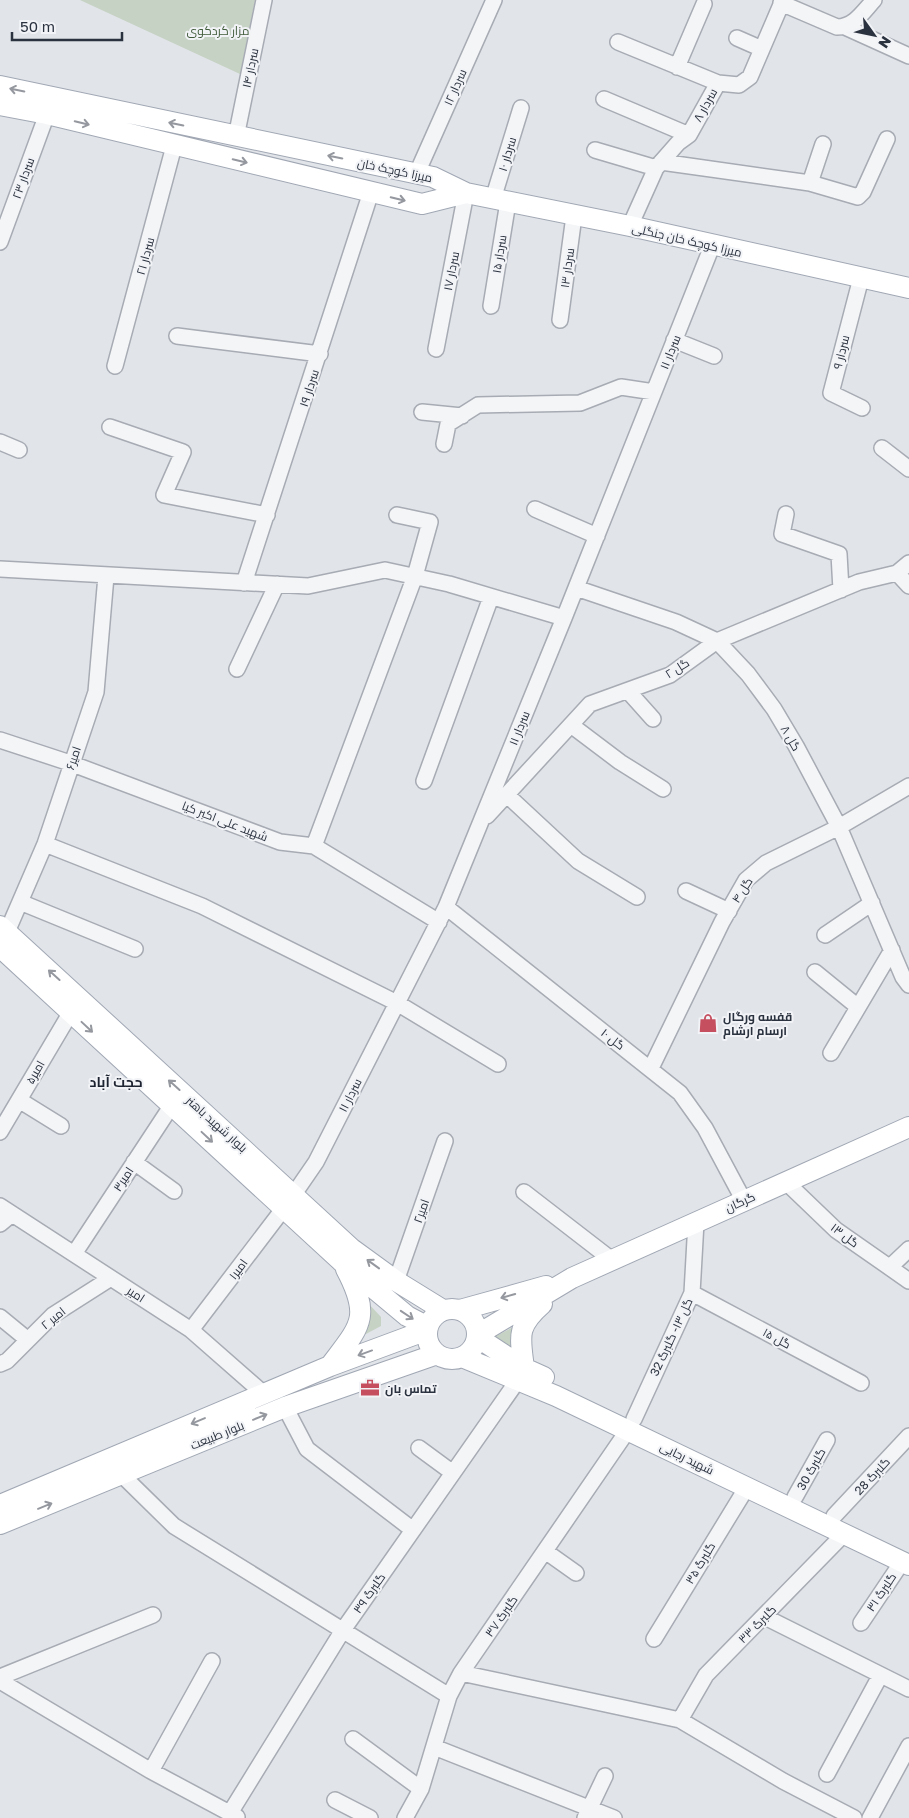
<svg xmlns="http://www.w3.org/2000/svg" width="909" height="1818" font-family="'Golos Text',Cairo,sans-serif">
<rect width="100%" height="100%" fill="#e1e4e9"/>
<!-- green -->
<path fill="#c6d2c3" d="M80,0H255L240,74Z
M367,1302L381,1317V1326L364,1335Z
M515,1326V1351L489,1340Z"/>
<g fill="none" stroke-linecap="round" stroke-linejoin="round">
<!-- minor casing -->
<g stroke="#a7abb3" stroke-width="18">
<path id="minor" d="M781,3L837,27C854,27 863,12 874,0
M845,27L909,56
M737,38L762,49
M618,42L718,83
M677,67L704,4
M604,99L689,135
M236,137L264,0
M595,150L656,168
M661,162L810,183L858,197L863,192L887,139
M417,173L494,0
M810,183L823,144
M493,199L521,108
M630,226L656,168L678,143L689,135L718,83L739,85L750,77L783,0
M0,242L47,114
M861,278L831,393L862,408
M491,306L508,202
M560,320L574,216
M177,336L320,354
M674,340L714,356
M436,349L466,193
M115,366L174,146
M422,412L462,416
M110,427L183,452L164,495L267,515
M0,442L19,450
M444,444L448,424L478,405L580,403L621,387L654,392
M882,448L909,469
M535,509L597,536
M786,514L782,534L839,554L841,590
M0,569L308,586L385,570L449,584L564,618
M897,573L909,586
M244,583L371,192
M576,588L676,622L717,641L748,674L774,709L796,746L839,827L903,977L909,985
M237,669L277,584
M628,691L653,719
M571,725L620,762L663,789
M0,740L70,763L280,842L314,846L439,922
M424,781L491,597
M507,795L578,861L637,897
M487,816L590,704L670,675L717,641L859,582L897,573L909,563
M45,844L202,906L397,1003L498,1064
M314,846L415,576L430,522L397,515
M686,891L729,911
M20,902L135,949
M446,907L680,1093L705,1128L744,1201
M7,932L45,844L96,692L106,576
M825,935L872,903
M815,972L858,1007
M831,1053L892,950
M651,1068L722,922L746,880L766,863L839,827L909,786
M19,1100L61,1126
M0,1132L71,1012
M134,1162L174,1191
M786,1182L836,1230L909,1281
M524,1192L612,1260
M294,1194L316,1162L446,907L564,618L712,246
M0,1206L191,1330L264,1394
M0,1224L12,1214
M74,1254L172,1105
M890,1267L909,1249
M396,1281L445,1141
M692,1293L861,1383
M0,1317L28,1340
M191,1330L284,1208
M0,1364L7,1361L53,1315L111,1278
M285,1407L307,1449L413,1530
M634,1419L692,1293L696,1222
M419,1448L453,1473
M121,1474L174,1526L449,1696
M795,1497L827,1440
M834,1516L909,1436
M545,1551L576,1573
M765,1617L909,1689
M861,1623L902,1562
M654,1639L747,1487
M461,1673L680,1720L783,1781L854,1818
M0,1677L153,1615
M0,1681L151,1771L237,1817
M680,1720L706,1675L844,1534
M353,1739L421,1789
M434,1747L614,1818
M151,1771L212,1661
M827,1774L880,1676
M335,1800L370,1818
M230,1813L343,1630L518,1380
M405,1818L421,1789L449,1696L461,1673L628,1430
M585,1818L605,1776
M870,1818L909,1746"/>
</g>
<!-- major casing -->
<g stroke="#a1a8b4" stroke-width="22">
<path id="major" d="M0,86L433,177L466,193L630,226L909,288
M0,105L47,114L422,204L466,193
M0,926L352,1249L396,1281L443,1310
M0,947L341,1261L407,1316L428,1327
M427 1334a25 25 0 1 1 50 0a25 25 0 1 1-50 0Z
M460,1310L546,1286
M477,1335L572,1278L909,1127
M477,1337L524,1368L544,1377
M462,1357L556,1396L909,1565
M330,1366C360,1326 372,1318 346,1269
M524,1368C520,1336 516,1327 542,1304
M0,1505L330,1366L427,1330
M0,1524L285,1407L437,1354"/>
</g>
<!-- minor -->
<use href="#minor" stroke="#f4f5f7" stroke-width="15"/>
<!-- major -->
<use href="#major" stroke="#fff" stroke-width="20"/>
</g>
<!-- one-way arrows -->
<defs><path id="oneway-shaft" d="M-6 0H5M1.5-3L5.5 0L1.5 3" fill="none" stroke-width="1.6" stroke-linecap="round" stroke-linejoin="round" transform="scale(1.25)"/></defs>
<g stroke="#95989f">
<use href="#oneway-shaft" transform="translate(17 90) rotate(-168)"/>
<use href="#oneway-shaft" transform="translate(82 123) rotate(14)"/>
<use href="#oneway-shaft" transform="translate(176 124) rotate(-168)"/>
<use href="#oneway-shaft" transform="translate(335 157) rotate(-169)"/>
<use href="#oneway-shaft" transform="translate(240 161) rotate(13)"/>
<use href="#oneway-shaft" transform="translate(398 199) rotate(13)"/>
<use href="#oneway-shaft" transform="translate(54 975) rotate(-138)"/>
<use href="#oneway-shaft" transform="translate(87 1027) rotate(43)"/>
<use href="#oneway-shaft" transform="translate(174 1085) rotate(-138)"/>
<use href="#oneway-shaft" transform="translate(207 1137) rotate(43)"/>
<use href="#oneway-shaft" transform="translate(373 1264) rotate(-144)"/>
<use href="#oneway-shaft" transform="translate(508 1296) rotate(164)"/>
<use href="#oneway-shaft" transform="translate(407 1315) rotate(34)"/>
<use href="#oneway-shaft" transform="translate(365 1353) rotate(160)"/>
<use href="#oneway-shaft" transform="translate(260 1417) rotate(-22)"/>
<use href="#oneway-shaft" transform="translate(198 1421) rotate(157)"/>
<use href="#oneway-shaft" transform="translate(45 1506) rotate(-22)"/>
</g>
<!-- icons -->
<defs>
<g id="shop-bare" transform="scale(1.5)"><path d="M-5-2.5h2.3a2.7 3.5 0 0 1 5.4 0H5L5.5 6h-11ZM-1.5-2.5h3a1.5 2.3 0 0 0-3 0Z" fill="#c54f5f" stroke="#f1f3f6" stroke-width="2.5" paint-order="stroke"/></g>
<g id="office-bare" transform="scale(1.5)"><path d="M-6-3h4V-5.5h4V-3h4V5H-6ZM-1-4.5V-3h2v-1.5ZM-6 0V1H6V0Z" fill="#c54f5f" stroke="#f1f3f6" stroke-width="2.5" paint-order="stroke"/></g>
</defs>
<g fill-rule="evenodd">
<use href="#shop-bare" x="708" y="1023"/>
<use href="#office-bare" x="370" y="1388"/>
</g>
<g text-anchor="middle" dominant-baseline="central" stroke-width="4" stroke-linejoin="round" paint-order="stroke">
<!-- park labels -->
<g font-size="12" fill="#3f5a39" stroke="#f1f3f6">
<text x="218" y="30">مزار کردکوی</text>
</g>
<!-- street labels -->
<g font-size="12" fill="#2b323f" stroke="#f1f3f6">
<text transform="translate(250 68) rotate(-78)">سردار ۱۴</text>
<text transform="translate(455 87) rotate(-66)">سردار ۱۲</text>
<text transform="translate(705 105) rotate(-61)">سردار ۸</text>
<text transform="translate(507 154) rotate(-73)">سردار ۱۰</text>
<text transform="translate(395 170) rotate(12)">میرزا کوچک خان</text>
<text transform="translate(23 178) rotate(-70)">سردار ۲۳</text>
<text transform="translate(687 240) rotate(13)">میرزا کوچک خان جنگلی</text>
<text transform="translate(499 254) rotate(-81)">سردار ۱۵</text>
<text transform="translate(145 256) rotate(-75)">سردار ۲۱</text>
<text transform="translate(567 268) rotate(-82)">سردار ۱۳</text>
<text transform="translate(451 271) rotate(-79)">سردار ۱۷</text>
<text transform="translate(670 352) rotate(-68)">سردار ۱۱</text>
<text transform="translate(841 352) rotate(-76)">سردار ۹</text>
<text transform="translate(309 388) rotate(-72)">سردار ۱۹</text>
<text transform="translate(677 668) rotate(-32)">گل ۲</text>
<text transform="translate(519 728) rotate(-68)">سردار ۱۱</text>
<text transform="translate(791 738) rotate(60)">گل ۸</text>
<text transform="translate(73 758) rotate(-71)">امیر۶</text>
<text transform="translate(225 821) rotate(21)">شهید علی اکبر کیا</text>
<text transform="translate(742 890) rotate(-57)">گل ۴</text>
<text transform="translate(613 1039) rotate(38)">گل ۱۰</text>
<text transform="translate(35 1072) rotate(-60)">امیر۵</text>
<text transform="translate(350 1095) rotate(-63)">سردار ۱۱</text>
<text transform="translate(217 1124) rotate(42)">بلوار شهید باهنر</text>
<text transform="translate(123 1179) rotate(-57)">امیر۳</text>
<text transform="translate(740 1202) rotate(-24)">گرگان</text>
<text transform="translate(421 1211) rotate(-71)">امیر۲</text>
<text transform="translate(845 1235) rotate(37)">گل ۱۳</text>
<text transform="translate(238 1269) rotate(-53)">امیر۱</text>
<text transform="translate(136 1294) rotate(33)">امیر</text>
<text transform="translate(53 1318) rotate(-39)">امیر ۲</text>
<text transform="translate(671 1337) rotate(-65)">گل ۱۳- گلبرگ 32</text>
<text transform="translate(777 1338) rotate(28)">گل ۱۵</text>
<text transform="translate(217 1435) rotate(-22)">بلوار طبیعت</text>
<text transform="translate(687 1458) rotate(26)">شهید رجایی</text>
<text transform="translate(811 1469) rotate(-61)">گلبرگ 30</text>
<text transform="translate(872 1476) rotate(-47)">گلبرگ 28</text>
<text transform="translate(700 1563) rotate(-59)">گلبرگ ۳۵</text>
<text transform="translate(881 1592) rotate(-56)">گلبرگ ۳۱</text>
<text transform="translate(369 1593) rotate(-55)">گلبرگ ۳۹</text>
<text transform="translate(501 1616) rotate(-55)">گلبرگ ۳۷</text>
<text transform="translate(757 1624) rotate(-45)">گلبرگ ۳۳</text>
</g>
<!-- poi labels -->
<g font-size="12" font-weight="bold" fill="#2b323f" stroke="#f1f3f6" text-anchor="start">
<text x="723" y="1016">قفسه ورگال<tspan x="723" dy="14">ارسام ارشام</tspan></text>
<text x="385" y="1388">تماس بان</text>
</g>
<!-- neighbourhood labels -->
<g font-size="14" font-weight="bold" fill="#1d2330" stroke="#f1f3f6">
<text x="116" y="1081">حجت آباد</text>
</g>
</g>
<!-- north arrow -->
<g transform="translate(874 35) rotate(123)" stroke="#f1f3f6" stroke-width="4" paint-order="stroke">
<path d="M0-4L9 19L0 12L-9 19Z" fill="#2b323f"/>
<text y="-8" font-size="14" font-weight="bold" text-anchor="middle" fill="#2b323f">N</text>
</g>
<!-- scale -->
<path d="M12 32v8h110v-8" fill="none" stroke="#2b323f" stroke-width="2.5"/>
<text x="20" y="32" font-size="15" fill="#2b323f" stroke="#f1f3f6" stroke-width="4" paint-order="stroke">50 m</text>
</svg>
